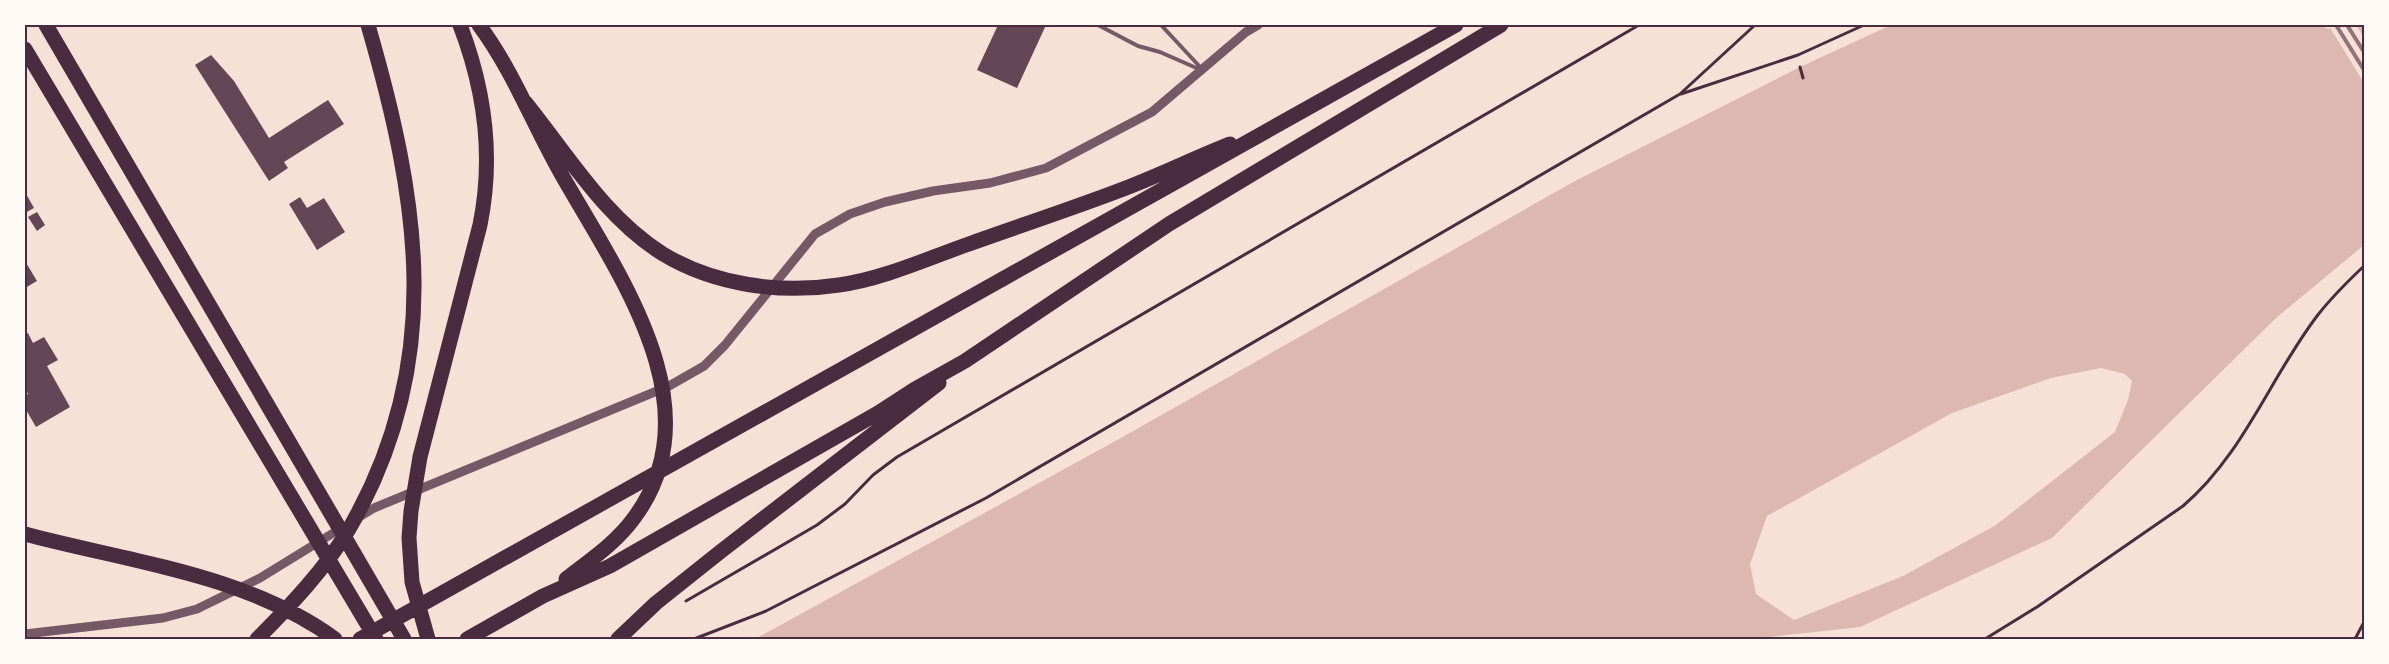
<svg xmlns="http://www.w3.org/2000/svg" width="2389" height="664" font-family="'PT Sans Narrow',sans-serif">
<rect width="100%" height="100%" fill="#f7e1d7"/>
<!-- water -->
<path fill="#dcb8b0" fill-rule="evenodd" d="M1891,25H2320L2328,29L2337,25H2364V245L2276,318L2052,538L1860,627L1751,639H755L1119,439L1575,181L1800,67ZM2101,368L2125,374L2132,381L2128,400L2115,432L1996,525L1903,576L1794,620L1756,594L1750,564L1767,516L1952,413L2051,378Z"/>
<!-- pier -->
<path fill="#f7e1d7" d="M2332,25H2356L2364,38V83L2329,26Z"/>
<!-- building -->
<path fill="#644757" d="M998,25H1046L1017,88L977,70Z
M211,55L234,81L269,138L328,100L344,124L284,162L288,168L269,181L195,65Z
M25,192L34,208L25,213Z
M300,197L307,208L324,198L345,232L317,250L289,204Z
M37,212L45,225L37,231L28,217Z
M25,261L37,281L25,288Z
M28,333L33,343L44,337L58,360L47,366L70,407L36,427L25,408V396L28,394L25,388V334Z"/>
<g fill="none" stroke-linecap="round" stroke-linejoin="round">
<!-- path -->
<path stroke="#4a2c40" stroke-width="3" d="M1800,67L1803,78
M1681,94L1798,55L1864,25
M686,601L817,525L845,504L873,475L897,457L1639,25
M694,639L766,611L986,498L1680,94L1755,25
M1985,639L2037,607L2183,506C2243,455 2270,378 2317,316C2331,298 2347,282 2364,266
M2355,639L2364,622"/>
<!-- service -->
<path stroke="#755966" stroke-width="4" d="M1098,25L1138,46L1160,52L1201,70
M1161,25L1202,69"/>
<!-- tertiary -->
<path stroke="#755966" stroke-width="9" d="M356,519L374,508L669,386L704,366L725,345L815,234L850,214L885,202L933,191L990,183L1046,168L1152,112L1246,32L1258,25
M25,634L163,618L197,609L260,578L343,527"/>
<!-- motorway -->
<path stroke="#4a2c40" stroke-width="15" d="M46,25L404,639
M479,25C514,72 534,127 563,177C619,275 716,409 634,518C616,543 590,560 566,579
M25,49L376,639
M525,102C568,155 604,217 663,254C714,285 780,294 839,285C882,279 924,260 966,245C1016,227 1068,210 1118,191C1156,177 1192,159 1230,144
M25,534C129,562 246,574 335,639
M257,639C290,606 325,569 349,529C446,362 419,201 368,25
M360,639L1456,25
M428,639L412,582L409,538L411,511L420,457L480,225C494,156 485,90 460,25
M467,639L543,596L610,566L878,413L915,389L965,361L1169,224L1501,25
M618,639L656,603L720,552L939,383"/>
<!-- rail -->
<path stroke="#8f747c" stroke-width="4" d="M2336,25L2364,70
M2347,25L2364,52"/>
</g>
<!-- border -->
<rect width="2389" height="664" fill="none" stroke="#fffaf5" stroke-width="52"/>
<rect x="26" y="26" width="2337" height="612" fill="none" stroke="#4a2c40" stroke-width="2"/>
</svg>
